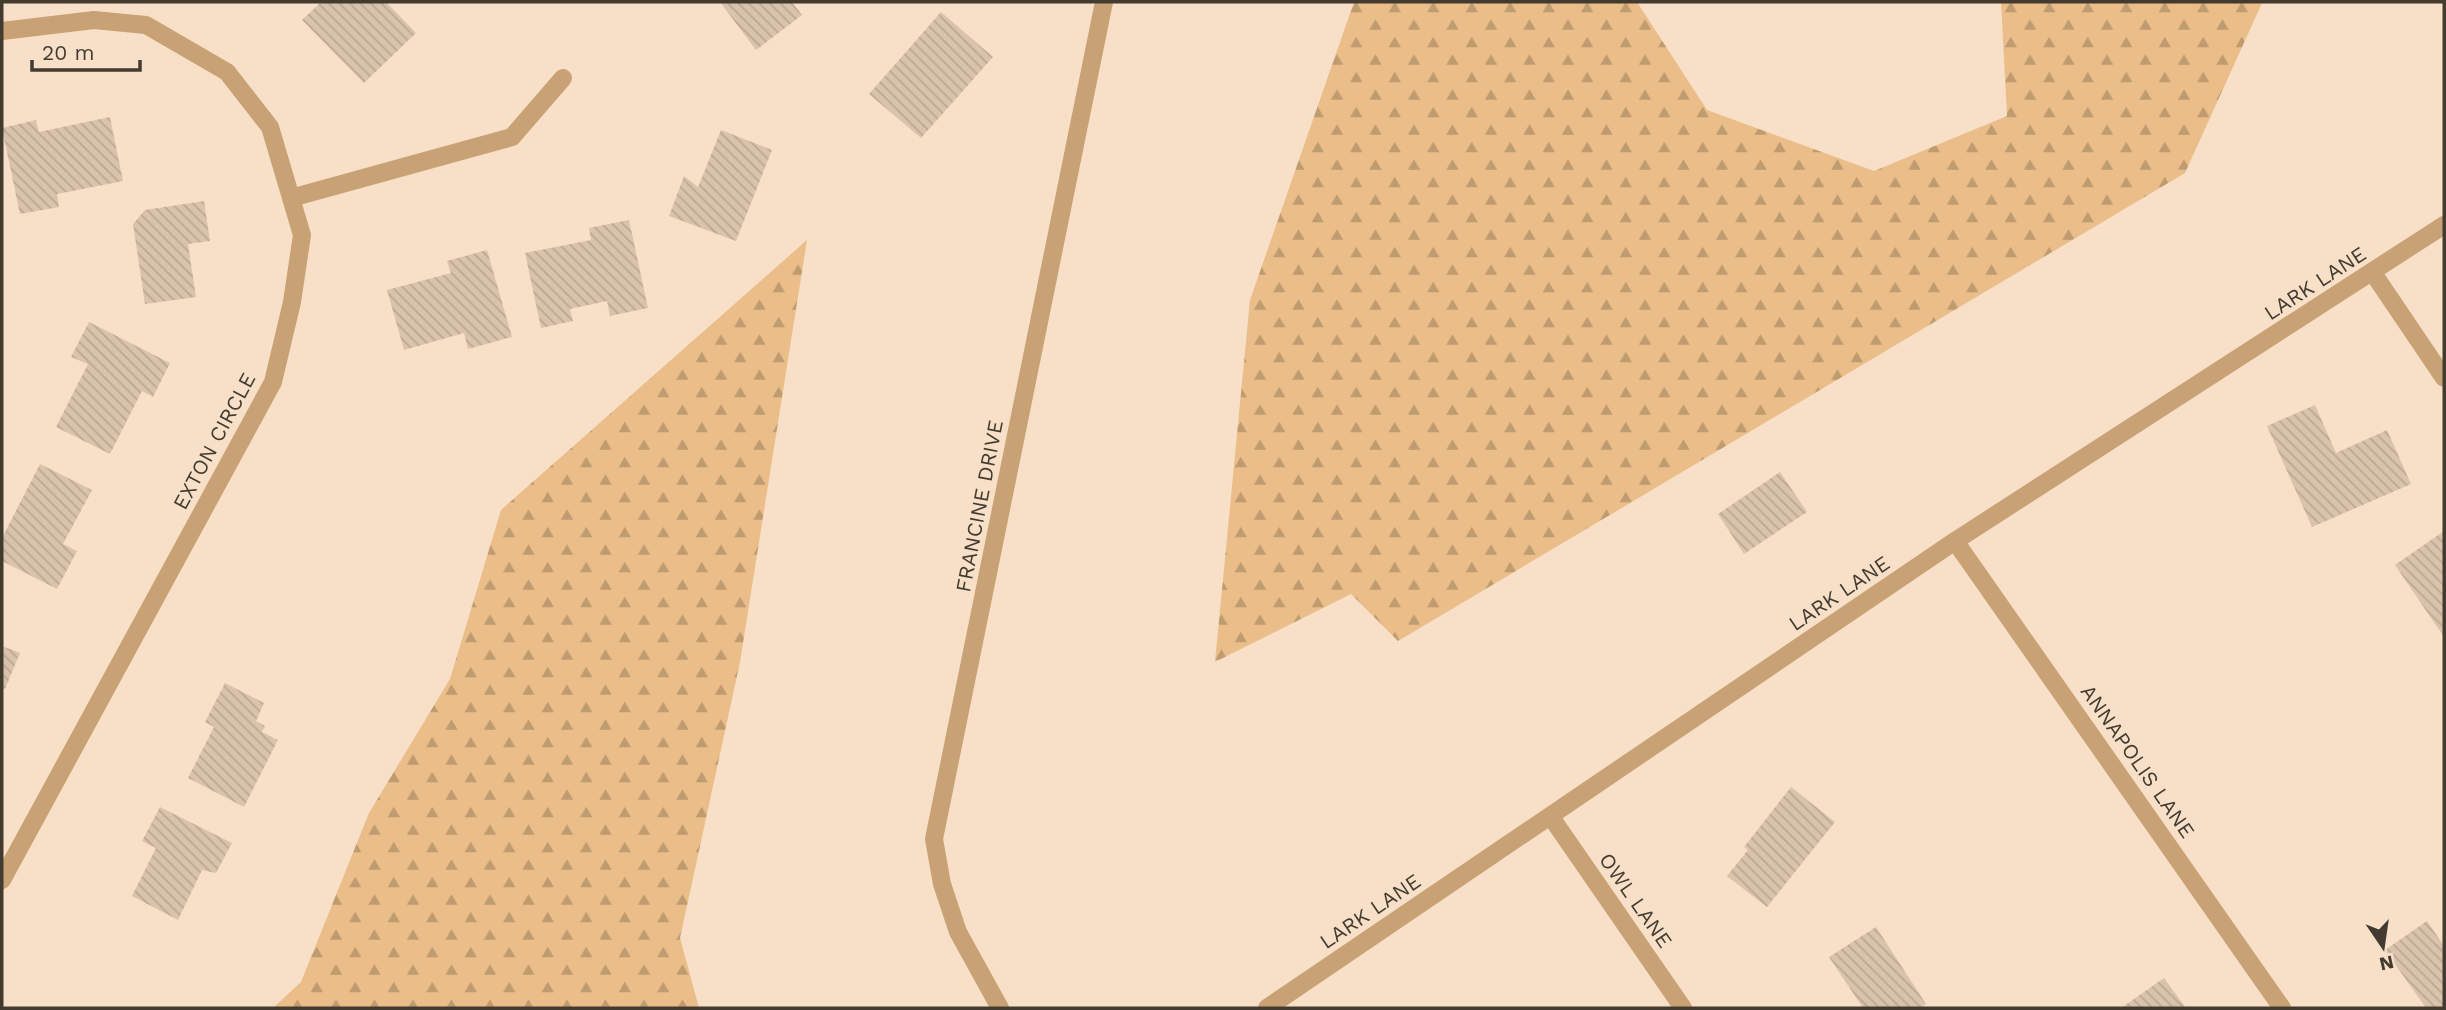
<svg xmlns="http://www.w3.org/2000/svg" width="2446" height="1010" font-family="'Work Sans',sans-serif">
<defs>
<pattern id="forest-firs" width="22" height="20" patternUnits="userSpaceOnUse" patternTransform="scale(1.75)"><rect width="22" height="20" fill="#eabd89"/><path d="M5 1l3.5 6h-7zM16 11l3.5 6h-7z" fill="#bf9b70"/></pattern>
<pattern id="building-back-hatch" width="6" height="6" patternUnits="userSpaceOnUse" patternTransform="scale(1.75)"><rect width="6" height="6" fill="#d9c3aa"/><path d="M-1 5l2 2M0 0l6 6M5-1l2 2" fill="none" stroke="#bba893"/></pattern>
</defs>
<rect width="100%" height="100%" fill="#f7e0c7"/>
<!-- forest -->
<path fill="url(#forest-firs)" d="M1354,2H1637L1707,110L1874,171L2007,116L2001,2H2266L2262,3L2185,173L1398,641L1351,594L1215,662L1250,300Z
M807,240L740,662L680,938L699,1008H273L301,982L369,813L450,679L501,510Z"/>
<!-- building -->
<path fill="url(#building-back-hatch)" d="M321,2H386L416,33L364,83L302,20Z
M720,2H792L802,15L756,50Z
M941,12L993,57L921,138L869,94Z
M110,117L123,181L57,194L59,207L20,214L2,128L36,120L39,132Z
M721,130L772,150L736,241L669,216L684,176L698,187Z
M204,201L210,241L188,244L196,297L145,304L133,224L145,210Z
M629,220L648,308L610,316L607,301L570,309L573,321L541,328L525,253L591,240L589,228Z
M487,250L512,337L468,349L464,333L404,350L387,290L451,273L447,261Z
M89,322L170,363L153,397L142,391L110,454L56,427L88,364L71,357Z
M2315,405L2336,453L2387,430L2411,484L2312,527L2267,426Z
M40,464L92,490L63,544L77,551L57,589L2,561V538Z
M1780,472L1807,512L1744,554L1718,514Z
M2444,531V637L2395,565Z
M2,646L20,653L5,689L2,688Z
M225,683L264,703L256,721L265,726L262,732L278,740L244,807L188,778L214,727L205,722Z
M1791,787L1835,822L1767,907L1727,876L1748,850L1744,847Z
M160,807L232,843L216,873L202,870L178,920L132,896L156,848L142,841Z
M2427,921L2444,946V1008H2426L2385,950Z
M1876,927L1926,1004L1920,1008H1863L1829,957Z
M2164,978L2186,1008H2121Z"/>
<g fill="none" stroke-linecap="round" stroke-linejoin="round">
<!-- street -->
<path stroke="#c8a175" stroke-width="18" d="M2,31L94,20L146,25L227,72L270,127L302,235L292,302L273,382L2,880
M291,198L512,137L563,78
M2373,273L2444,378
M1955,541L2282,1008
M1551,817L1683,1008
M1000,1008L958,932L942,884L934,839L1104,2
M1267,1008L1955,541L2444,225"/>
</g>
<g text-anchor="middle" dominant-baseline="central" stroke-width="5" stroke-linejoin="round" paint-order="stroke">
<!-- street labels -->
<g font-size="21" fill="#433a30" stroke="#f7e0c7">
<text transform="translate(2315 283) rotate(-33)">LARK LANE</text>
<text transform="translate(214 441) rotate(-62)">EXTON CIRCLE</text>
<text transform="translate(979 506) rotate(-79)">FRANCINE DRIVE</text>
<text transform="translate(1839 593) rotate(-34)">LARK LANE</text>
<text transform="translate(2138 761) rotate(55)">ANNAPOLIS LANE</text>
<text transform="translate(1636 900) rotate(55)">OWL LANE</text>
<text transform="translate(1370 911) rotate(-34)">LARK LANE</text>
</g>
</g>
<!-- border -->
<rect width="2446" height="1010" fill="none" stroke="#433a30" stroke-width="7"/>
<!-- north arrow -->
<g transform="translate(2383 947) rotate(167)" stroke="#f7e0c7" stroke-width="5" paint-order="stroke">
<path d="M0-5L12 26L0 18L-12 26Z" fill="#433a30"/>
<text y="-10" font-size="19" font-weight="bold" text-anchor="middle" fill="#433a30">N</text>
</g>
<!-- scale -->
<path d="M32 60v10h108v-10" fill="none" stroke="#433a30" stroke-width="3.5"/>
<text x="42" y="60" font-size="21" fill="#433a30" stroke="#f7e0c7" stroke-width="5" paint-order="stroke">20 m</text>
</svg>
